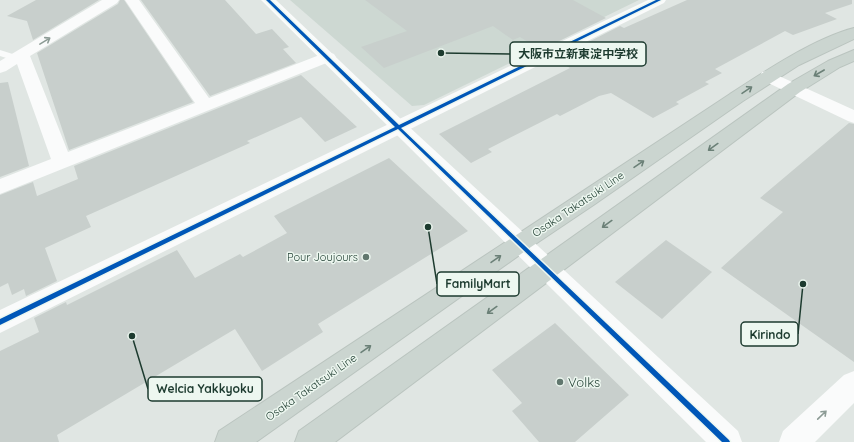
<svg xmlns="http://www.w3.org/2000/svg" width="854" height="442" font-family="Quicksand,'Noto Sans JP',sans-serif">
<rect width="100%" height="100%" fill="#e0e6e3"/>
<!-- built -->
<path fill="#cdd8d2" d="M290,0H639L424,105L412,106Z"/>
<!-- building -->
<path fill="#c8cfcc" d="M36,0H99L33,40L27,21L7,16Z
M120,0H124L193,102L69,150L37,53L118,4Z
M141,0H225L256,34L272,29L289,47L283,49L296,63L210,96Z
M365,0H573L606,18L541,50L520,37L513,40L493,26L384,68L361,47L407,31Z
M687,0H852V4L825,13L837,19L793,35L785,31L715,69L722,73L705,82L709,84L676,102L679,104L653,118L611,93L599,96L560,116L557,114L488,149L492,152L471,163L439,134L570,68L555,59L620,26L624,28Z
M301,75L357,127L325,142L301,117L247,141L250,143L86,216L91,227L45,248L57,281L26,296L24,289L12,295L8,283L0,287V195L33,182L37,196L78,179L74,166Z
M8,82L29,166L0,177V83Z
M849,123L854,124V362L721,268L783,212L760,198Z
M389,158L468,231L318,324L323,332L262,371L235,329L57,435L59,442H0V351L39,332L34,318L66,302L67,305L177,250L195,278L240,254L243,257L287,233L274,216Z
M666,240L712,272L662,319L615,282Z
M555,323L629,395L575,442H539L512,411L522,403L492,370Z"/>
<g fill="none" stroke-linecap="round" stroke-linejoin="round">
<!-- primary casing -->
<g stroke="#bac4bf" stroke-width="2">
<path id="primary" d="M854,28V39L799,65L743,101L595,204L528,249L256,442H215L219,431L730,94C765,71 815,38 854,28Z
M854,50V61L840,67L800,92L335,442H295L299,431L788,84L828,61Z"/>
</g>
<!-- service -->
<path fill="#fafbfb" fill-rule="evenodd" d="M0,50L19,56L21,58L16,61L0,56Z"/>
<!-- minor -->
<path fill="#fafbfb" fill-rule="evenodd" d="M102,0H119L117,3L30,56L68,152L195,103L125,0H139L209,98L322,54L328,52L334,54L336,57L334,60L0,194V179L51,159L17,64L6,71L0,73V61Z
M648,0H666L664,3L0,333V310Z
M768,71L854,110V123L848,121L762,80L760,76L762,72Z
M854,371V403L815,442H779L783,431L844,375Z"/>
<!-- tertiary -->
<path fill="#fafbfb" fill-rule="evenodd" d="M261,0H276L405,123L738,431L742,442H706Z"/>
<!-- primary -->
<use href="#primary" fill="#cbd5d0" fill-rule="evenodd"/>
<!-- cycleway casing -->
<g stroke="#edf7f0" stroke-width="3">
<path id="cycleway" d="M266,0H270L399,125L656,0H661L401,128L729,440L730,442H722L398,129L0,325V319L395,127Z"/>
</g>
<!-- cycleway -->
<use href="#cycleway" fill="#0057b8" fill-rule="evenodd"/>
</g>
<!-- one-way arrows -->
<defs><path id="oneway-shaft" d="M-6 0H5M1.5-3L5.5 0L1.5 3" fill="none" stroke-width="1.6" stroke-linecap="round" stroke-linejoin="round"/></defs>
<g stroke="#8c9b95">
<use href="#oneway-shaft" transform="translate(45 41) rotate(-31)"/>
<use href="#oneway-shaft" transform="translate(822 415) rotate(-44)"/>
</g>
<g stroke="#6b8077">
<use href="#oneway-shaft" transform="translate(819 73) rotate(150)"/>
<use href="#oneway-shaft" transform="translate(747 90) rotate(-34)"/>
<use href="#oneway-shaft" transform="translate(713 147) rotate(144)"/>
<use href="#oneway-shaft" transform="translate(639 164) rotate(-34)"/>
<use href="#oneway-shaft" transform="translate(607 224) rotate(144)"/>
<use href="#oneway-shaft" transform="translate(496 259) rotate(-35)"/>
<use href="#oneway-shaft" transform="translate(492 310) rotate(144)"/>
<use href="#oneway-shaft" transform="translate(366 349) rotate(-35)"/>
</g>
<!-- markers -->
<g fill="#61776e" stroke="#edf7f0" stroke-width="1.5">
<circle cx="366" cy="257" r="4"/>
<circle cx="560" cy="382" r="4"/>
</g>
<g text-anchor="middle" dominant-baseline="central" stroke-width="3" stroke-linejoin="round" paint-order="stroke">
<!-- street labels -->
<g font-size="11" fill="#1d3b2f" stroke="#edf7f0">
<text transform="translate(578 204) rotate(-34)">Osaka Takatsuki Line</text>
<text transform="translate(311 387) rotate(-35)">Osaka Takatsuki Line</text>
</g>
<!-- poi labels -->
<g font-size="11" fill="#1d3b2f" stroke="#edf7f0" text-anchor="end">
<text x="358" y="257">Pour Joujours</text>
</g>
<!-- near-poi labels -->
<g font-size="13" fill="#1d3b2f" stroke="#edf7f0" text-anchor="start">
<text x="568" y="382">Volks</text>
</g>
</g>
<!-- callouts -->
<path fill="none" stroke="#1d3b2f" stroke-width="1.5" d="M441 53L510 54M428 227L437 284M803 284L798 334M132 336L148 389"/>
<g fill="#1d3b2f" stroke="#edf7f0" stroke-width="1.5">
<circle cx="441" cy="53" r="4"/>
<circle cx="428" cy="227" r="4"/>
<circle cx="803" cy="284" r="4"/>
<circle cx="132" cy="336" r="4"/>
</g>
<g fill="#edf7f0" stroke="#1d3b2f" stroke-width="1.5">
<rect x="510" y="42" width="136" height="24" rx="4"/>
<rect x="437" y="272" width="82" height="24" rx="4"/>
<rect x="741" y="322" width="57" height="24" rx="4"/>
<rect x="148" y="377" width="114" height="24" rx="4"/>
</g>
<g font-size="12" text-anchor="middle" font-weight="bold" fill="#1d3b2f">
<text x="578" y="58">大阪市立新東淀中学校</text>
<text x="478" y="288">FamilyMart</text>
<text x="770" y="339">Kirindo</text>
<text x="205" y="393">Welcia Yakkyoku</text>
</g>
</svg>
